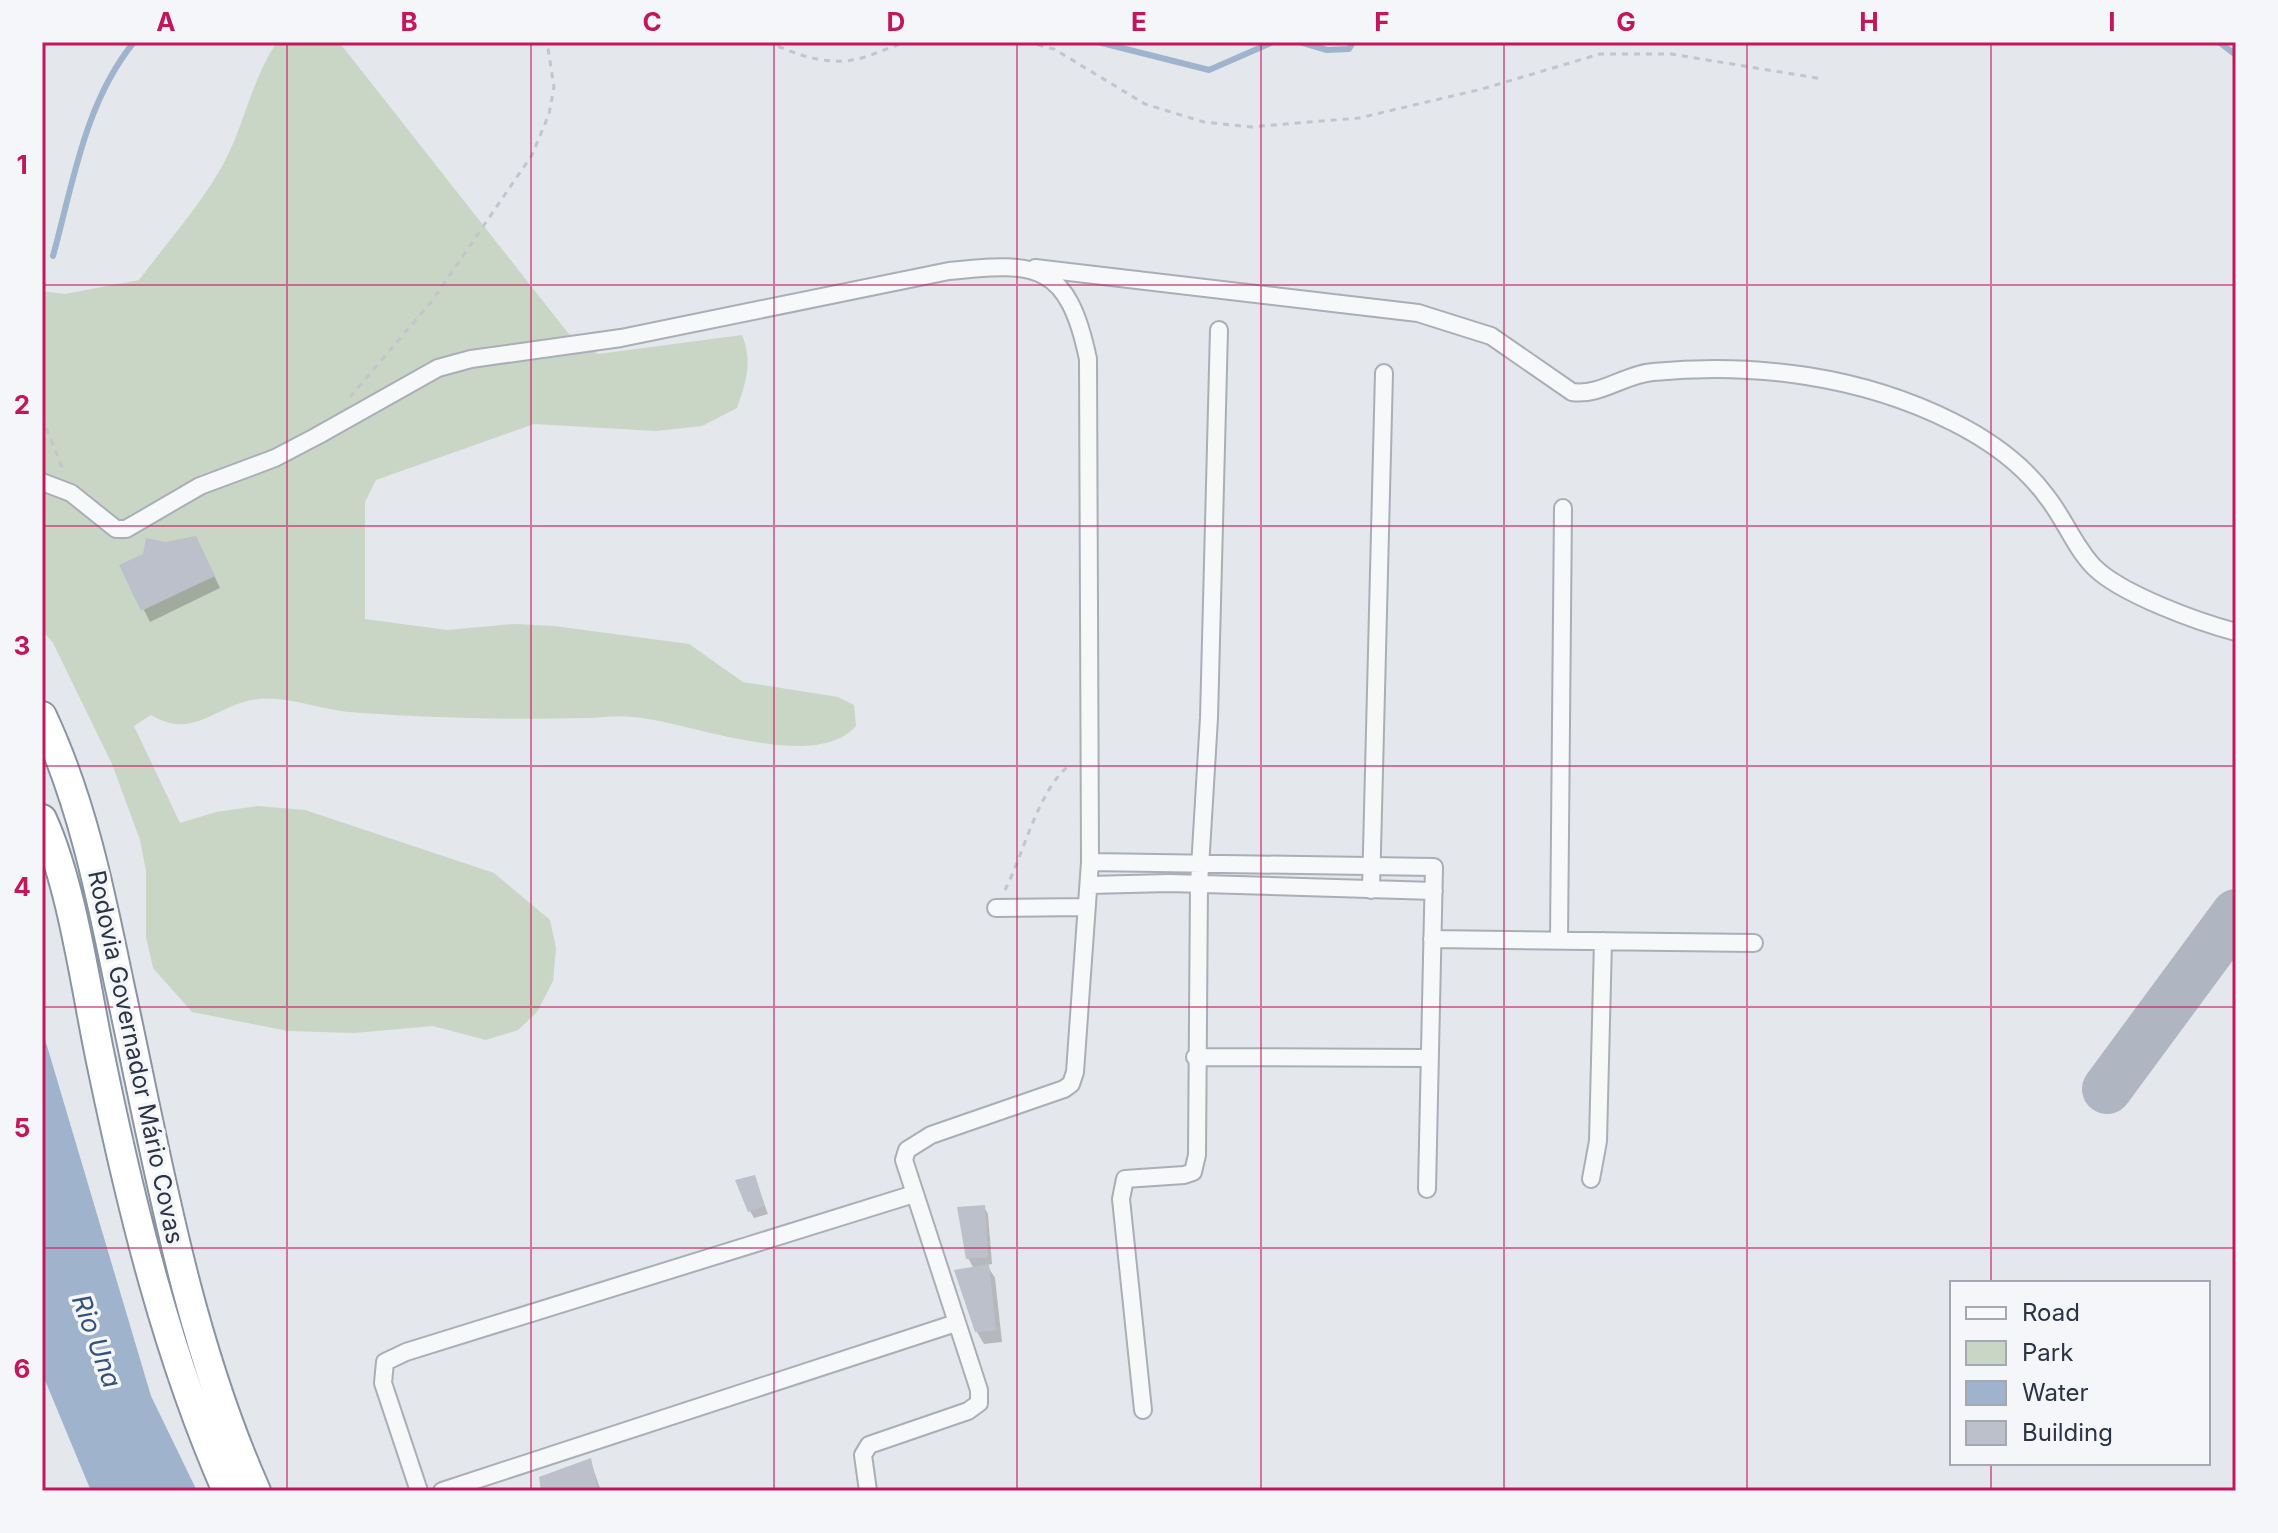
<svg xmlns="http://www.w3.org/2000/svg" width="2278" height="1533" font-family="Inter,sans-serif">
<rect width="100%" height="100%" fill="#e4e7ec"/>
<!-- green -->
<path fill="#c9d6c5" d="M277,42H339L568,333L598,354L742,335C753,362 746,382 737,408L702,426L656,431L534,424L376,480L365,502V619L447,630L514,624L554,626L689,644L743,682L838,697L854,705L856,726C814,774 688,721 633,717C618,715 601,718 585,718C506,720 428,718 348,712C320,709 286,696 258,699C216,704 194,741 151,715L134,726L180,823L216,812L258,806L305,810L494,873L550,920L556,948L553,981L537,1012L518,1030L486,1040L433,1026L354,1033L288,1031L192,1012L153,968L146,937V871L140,840L112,764L53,643L42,630V291L65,294L139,280C166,244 197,209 220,170C244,129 250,82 277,42Z"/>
<!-- water -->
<path fill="#9fb4cc" d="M42,1029L151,1396L197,1491H91L42,1373Z"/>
<!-- shadow -->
<path fill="#0003" d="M202,550L220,588L150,622L122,566Z
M754,1177L768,1214L754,1218L750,1211Z
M984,1207L988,1214L992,1264L987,1265L995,1278L1002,1342L984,1344L977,1332L974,1269L968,1258Z
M590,1460L601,1491H543Z"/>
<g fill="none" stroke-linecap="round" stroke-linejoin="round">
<!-- stream -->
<path stroke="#9fb4cc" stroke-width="6" d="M1098,42L1209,70L1273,42
M1300,42L1327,50L1349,49L1353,42
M2219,42L2236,55
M53,256C73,183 85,102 134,42"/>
<!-- taxiway -->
<path stroke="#b0b6c1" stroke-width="50" d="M2107,1089L2236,914"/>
</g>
<!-- building -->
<path fill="#bbc0ca" d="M196,536L215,576L141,611L119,565L143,554L146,538L165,542Z
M755,1175L765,1206L748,1212L735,1180Z
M985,1205L988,1257L966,1259L957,1207Z
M989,1264L996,1331L975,1332L954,1270Z
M591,1458L598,1491H541L539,1477Z"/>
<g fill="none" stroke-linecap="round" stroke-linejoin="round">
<!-- minor casing -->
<g stroke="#a9aeb7" stroke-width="20">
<path id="minor" d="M1035,268L1418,313L1491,336L1572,392C1601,396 1625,374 1653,372C1754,362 1862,376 1953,422C1989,440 2023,464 2047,497C2064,518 2075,548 2094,567C2121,594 2198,622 2236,632
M42,482L71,493L116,529H126L200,486L275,458L317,436L438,368L471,359L621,338L949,271C1038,261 1068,264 1088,359L1090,862L1075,1072L1071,1084L1064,1089L931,1135L907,1150L904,1160L979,1390V1403L968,1411L869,1445L863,1455L868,1491
M1090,862L1434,867L1427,1189
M1089,885L1169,883L1434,891
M1371,890L1384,373
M996,908L1087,907
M1432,939L1754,943
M1559,940L1563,508
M1195,1057L1428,1058
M1591,1179L1598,1141L1603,941
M1143,1410L1121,1199L1125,1179L1184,1175L1193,1172L1197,1155L1199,884L1209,718L1219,330
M419,1491L383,1383L385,1362L406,1352L914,1194
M442,1491L956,1323"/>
</g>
<!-- trunk casing -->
<g stroke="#8b94a3" stroke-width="32">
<path id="trunk" d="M42,716C82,801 100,891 119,983C156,1152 185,1332 256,1491
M42,819C73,887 86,991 102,1066C132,1210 168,1357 227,1491"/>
</g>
<!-- path -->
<path stroke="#c2c5cb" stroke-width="3" stroke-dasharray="6 6" stroke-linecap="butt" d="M767,42C799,55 830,68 865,57C880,52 893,46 907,42
M1026,42L1054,49L1145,104L1204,122L1251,127L1359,118L1482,89L1600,54H1671L1823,79
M350,397L432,301L532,155L549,114L554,87L547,42
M42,417L63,470
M1005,890C1024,853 1039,787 1071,764"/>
<!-- minor -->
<use href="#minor" stroke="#f7f8fa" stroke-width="16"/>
<!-- trunk -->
<use href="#trunk" stroke="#fff" stroke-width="28"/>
</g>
<!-- grid -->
<path fill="none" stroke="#c2185b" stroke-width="2" stroke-opacity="0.55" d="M287,42V1491M531,42V1491M774,42V1491M1017,42V1491M1261,42V1491M1504,42V1491M1747,42V1491M1991,42V1283M42,285H2236M42,526H2236M42,766H2236M42,1007H2236M42,1248H2236M1991,1463V1491"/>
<g text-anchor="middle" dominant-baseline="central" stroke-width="7" stroke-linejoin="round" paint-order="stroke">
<!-- street labels -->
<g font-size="24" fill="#2b3445" stroke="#f4f6f9">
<text transform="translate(136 1057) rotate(78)">Rodovia Governador Mário Covas</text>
</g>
<!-- water labels -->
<g font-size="26" font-style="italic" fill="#34527a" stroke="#f4f6f9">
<text transform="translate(97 1341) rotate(70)">Rio Una</text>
</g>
</g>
<!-- border -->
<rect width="2278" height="1533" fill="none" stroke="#f4f6f9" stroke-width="88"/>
<!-- legend -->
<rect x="1950" y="1281" width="260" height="184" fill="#f4f6f9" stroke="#a4a8b1" stroke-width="2"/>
<rect x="1966" y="1307" width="40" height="12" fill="#f7f8fa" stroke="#a4a8b1" stroke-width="2"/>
<text x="2022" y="1321" font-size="24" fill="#2b3445">Road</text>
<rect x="1966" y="1341" width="40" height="24" fill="#c9d6c5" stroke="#a4a8b1" stroke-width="2"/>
<text x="2022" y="1361" font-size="24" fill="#2b3445">Park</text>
<rect x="1966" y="1381" width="40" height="24" fill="#9fb4cc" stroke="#a4a8b1" stroke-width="2"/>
<text x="2022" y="1401" font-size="24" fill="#2b3445">Water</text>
<rect x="1966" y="1421" width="40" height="24" fill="#bbc0ca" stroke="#a4a8b1" stroke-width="2"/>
<text x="2022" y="1441" font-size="24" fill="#2b3445">Building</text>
<rect x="44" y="44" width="2190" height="1445" fill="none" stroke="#c2185b" stroke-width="3"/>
<g font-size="26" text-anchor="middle" font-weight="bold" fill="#c2185b">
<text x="166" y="31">A</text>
<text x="409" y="31">B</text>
<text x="652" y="31">C</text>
<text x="896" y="31">D</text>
<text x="1139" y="31">E</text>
<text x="1382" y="31">F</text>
<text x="1626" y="31">G</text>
<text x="1869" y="31">H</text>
<text x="2112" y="31">I</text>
<text x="22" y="174">1</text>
<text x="22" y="414">2</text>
<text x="22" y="655">3</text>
<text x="22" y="896">4</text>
<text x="22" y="1137">5</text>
<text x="22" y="1378">6</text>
</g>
</svg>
